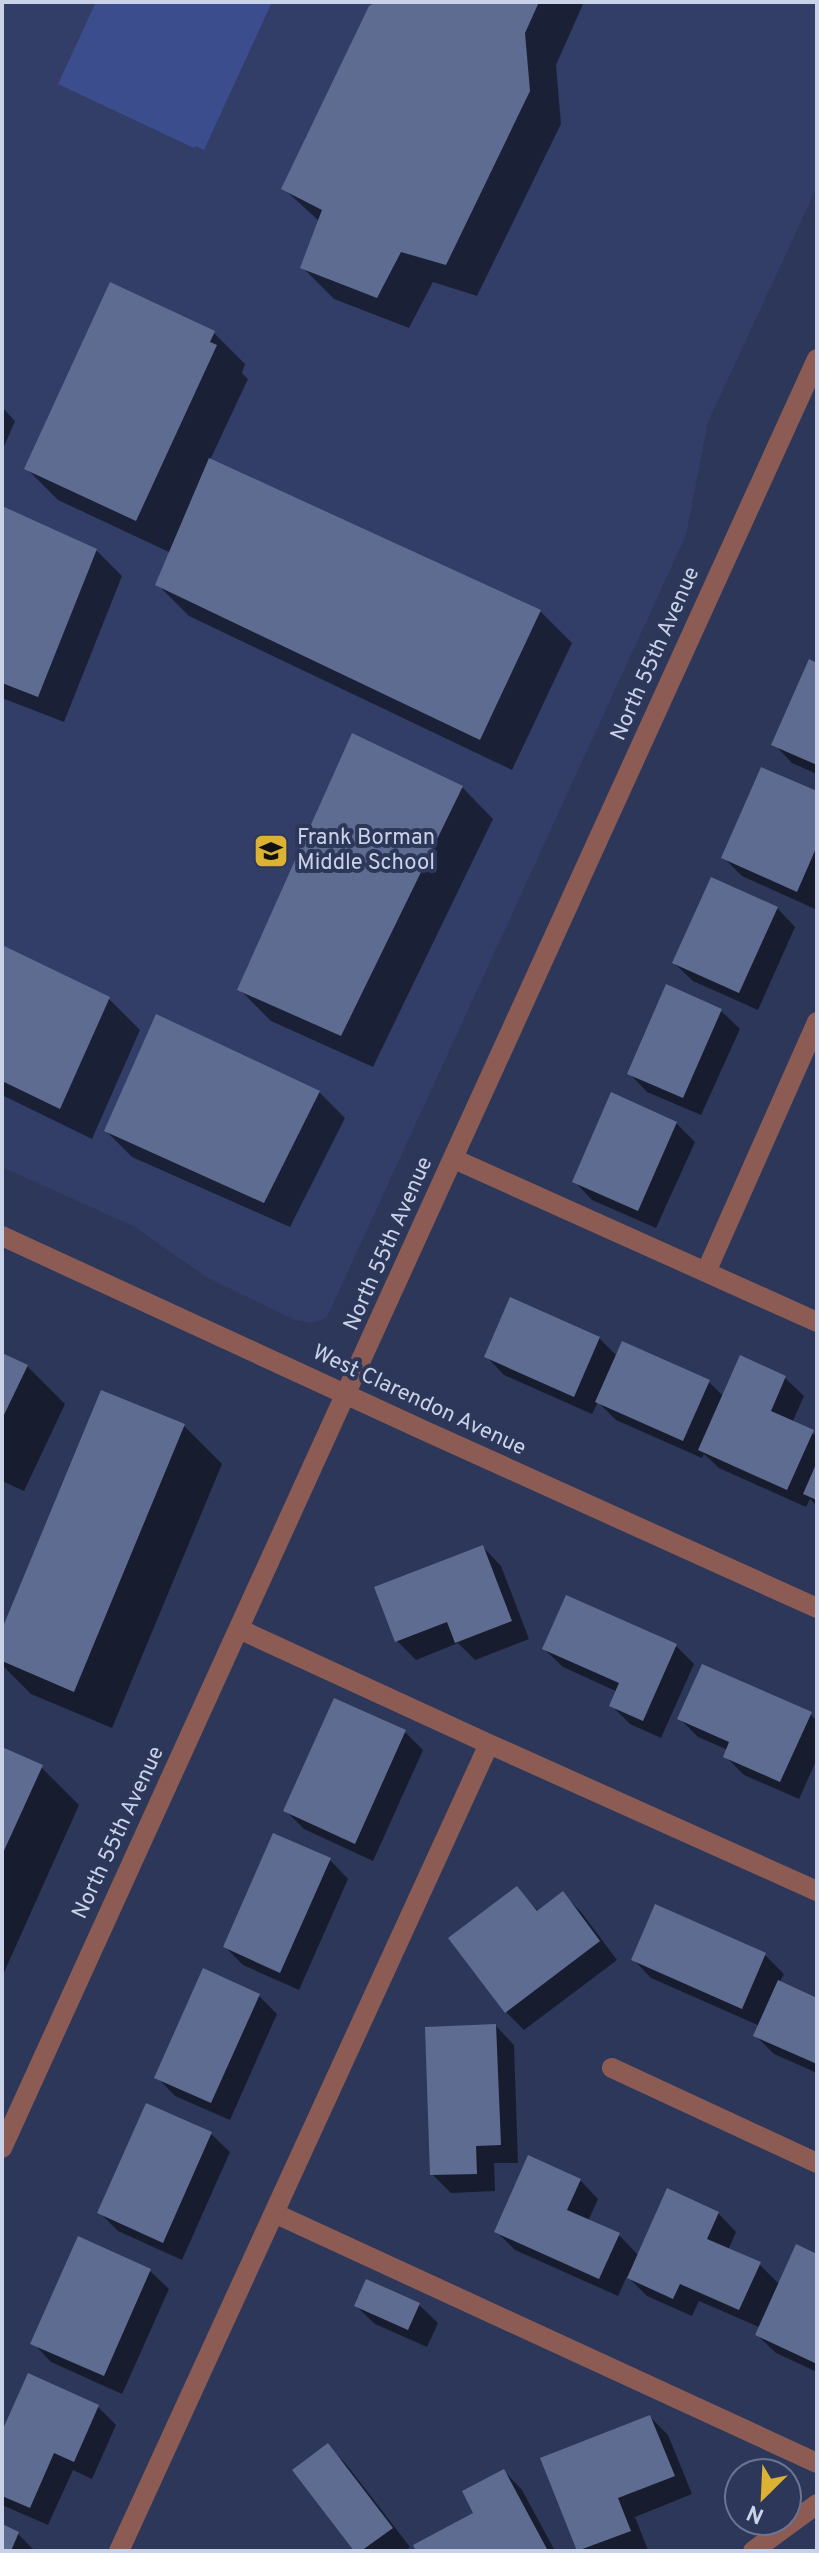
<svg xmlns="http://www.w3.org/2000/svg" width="819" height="2553" font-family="Overpass,sans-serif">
<rect width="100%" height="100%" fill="#2c3759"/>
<!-- built -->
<path fill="#323e67" d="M2,2H817V187L708,422L686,535L327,1317L314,1323L295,1320L206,1277L135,1227L2,1167Z"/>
<!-- green -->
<path fill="#3b4d8d" d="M96,2H272L204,150L196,146L194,148L58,84Z"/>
<!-- shadow -->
<path fill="#0007" d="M380,2H584L556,65L561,124L477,296L433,282L409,328L334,299L302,267L320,222L284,189Z
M214,333L245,364L242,373L248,379L210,460L540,611L572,643L512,770L189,616L158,585L171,553L58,500L26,468Z
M2,407L15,421L2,451Z
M2,509L96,550L122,576L64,722L2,698Z
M817,665V774L792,763L774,744Z
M462,787L493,819L373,1067L271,1021L240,990Z
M817,794V905L815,909L742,876L723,857Z
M777,908L795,927L758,1010L693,981L674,963Z
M2,947L109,999L140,1030L92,1139L2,1095Z
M667,987L721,1011L740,1029L701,1115L647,1092L629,1073Z
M319,1092L345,1118L290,1227L132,1157L106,1131Z
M676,1123L695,1142L656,1228L592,1200L574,1181Z
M599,1338L617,1356L709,1382L724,1397L785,1378L804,1396L792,1423L817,1436V1506L810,1499L806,1507L719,1468L704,1454L702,1458L616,1420L598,1402L592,1414L504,1375L486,1356Z
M2,1355L27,1366L65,1404L24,1491L2,1481Z
M184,1426L222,1464L112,1728L31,1694L2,1665V1634Z
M483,1547L501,1566L529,1639L475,1660L458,1643L416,1660L397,1641Z
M676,1646L694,1664L661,1738L630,1724L612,1706L618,1692L563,1667L544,1649Z
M810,1714L817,1721V1759L799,1799L744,1775L725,1756L728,1750L698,1737L680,1719Z
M405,1732L423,1750L373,1861L304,1829L285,1810Z
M2,1749L41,1767L79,1805L2,1977Z
M330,1860L348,1879L299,1990L243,1965L225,1947Z
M517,1889L539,1912L563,1894L581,1912L617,1960L524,2030L506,2012Z
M656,1907L765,1955L784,1974L779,1983L817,2000V2073L774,2054L756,2036L760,2026L651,1978L633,1959Z
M259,1996L277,2014L230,2120L175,2096L157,2077Z
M496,2026L514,2045L518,2163H494L495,2191L451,2193L432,2174Z
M147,2105L211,2134L230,2152L182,2260L118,2231L100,2213Z
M580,2180L598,2199L588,2221L619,2235L639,2256L718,2213L736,2232L728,2250L759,2264L780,2285L817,2256V2372L776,2353L757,2335L761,2328L699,2301L692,2316L647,2296L627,2276L618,2296L515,2250L497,2232Z
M79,2239L150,2271L169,2289L122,2394L51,2362L33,2343Z
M367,2282L419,2305L438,2323L427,2347L375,2324L356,2306Z
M98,2407L116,2425L92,2479L73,2470L48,2525L2,2505V2436Z
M650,2417L668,2435L692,2494L635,2517L648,2550L579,2551L542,2459Z
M327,2445L346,2464L410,2547L404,2551H357Z
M504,2471L522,2490L555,2551H418L476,2514Z
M2,2527L18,2534L35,2551H2Z"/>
<!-- building -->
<path fill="#5f6c92" d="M376,2H539L525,33L530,91L446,265L401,252L377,298L300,268L322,210L281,189L369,6Z
M110,282L215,331L210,342L217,345L136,521L24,469Z
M209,458L541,610L480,740L155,585Z
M2,506L97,549L38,697L2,683Z
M809,659L817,663V765L771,745Z
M352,733L463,786L341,1036L237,990Z
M761,767L817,791V846L797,892L721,858Z
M711,877L778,907L739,993L672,963Z
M2,945L110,997L60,1109L2,1081Z
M666,984L722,1009L683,1098L627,1074Z
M156,1014L320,1091L264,1203L104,1131Z
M611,1092L677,1122L638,1211L572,1182Z
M510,1297L600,1337L574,1397L484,1357Z
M622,1341L710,1380L683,1441L595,1402Z
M2,1353L28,1365L2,1419Z
M740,1355L786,1376L771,1411L814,1430L787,1490L698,1450Z
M101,1390L185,1424L74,1692L2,1661V1629Z
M817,1462V1500L803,1494Z
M483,1545L512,1621L455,1643L447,1622L395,1642L374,1587Z
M566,1595L677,1644L643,1721L609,1706L619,1683L542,1649Z
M702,1664L812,1712L780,1782L723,1757L729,1742L677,1719Z
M334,1698L406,1730L355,1844L283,1811Z
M2,1747L43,1765L2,1855Z
M273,1833L331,1858L280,1973L223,1947Z
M517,1886L537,1911L563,1891L600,1941L505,2013L448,1938Z
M655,1904L766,1953L742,2009L631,1960Z
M203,1968L260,1994L211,2103L154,2078Z
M778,1980L817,1998V2064L753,2036Z
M496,2024L501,2145L476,2146L477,2174L430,2175L425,2027Z
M146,2103L212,2132L163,2243L97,2213Z
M528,2155L581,2179L567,2210L620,2233L599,2279L494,2232Z
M667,2188L719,2212L707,2239L761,2262L739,2310L680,2284L673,2299L627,2278Z
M78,2236L151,2269L104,2376L30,2344Z
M796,2244L817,2254V2364L755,2335Z
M366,2279L420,2303L408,2330L354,2306Z
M28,2373L99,2405L74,2462L54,2453L30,2508L2,2496V2431Z
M650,2415L675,2476L618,2498L631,2531L577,2551L540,2458Z
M328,2443L393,2528L361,2551H354L292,2470Z
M504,2469L548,2551H416L413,2545L473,2513L462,2491Z
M2,2524L19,2532L11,2551H2Z"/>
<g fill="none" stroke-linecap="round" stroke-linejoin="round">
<!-- minor -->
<path stroke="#8c5c54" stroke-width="20" d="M454,1159L817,1322
M2,1236L423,1430L817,1608
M706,1272L817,1022
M239,1629L489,1744L817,1891
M612,2068L817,2163
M2,2148L817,359
M274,2213L817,2463
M119,2551L489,1744
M753,2551L817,2504"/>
</g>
<!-- icons -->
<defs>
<g id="school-square" transform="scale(1.8)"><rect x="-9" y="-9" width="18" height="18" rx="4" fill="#dcb233" stroke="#2c3759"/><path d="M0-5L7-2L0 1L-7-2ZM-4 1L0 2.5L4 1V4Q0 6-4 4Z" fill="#111"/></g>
</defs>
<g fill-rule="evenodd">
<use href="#school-square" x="271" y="851"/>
</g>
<g text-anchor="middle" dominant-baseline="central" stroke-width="8" stroke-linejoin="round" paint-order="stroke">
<!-- street labels -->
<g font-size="22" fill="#cad2e8" stroke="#2c3759">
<text transform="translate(656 654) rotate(-66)">North 55th Avenue</text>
<text transform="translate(389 1244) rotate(-66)">North 55th Avenue</text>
<text transform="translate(419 1401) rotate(25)">West Clarendon Avenue</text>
<text transform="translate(119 1833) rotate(-65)">North 55th Avenue</text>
</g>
<!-- poi labels -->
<g font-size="22" fill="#cad2e8" stroke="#2c3759" text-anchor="start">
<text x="297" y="838">Frank Borman<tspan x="297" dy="25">Middle School</tspan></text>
</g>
</g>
<!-- border -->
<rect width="819" height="2553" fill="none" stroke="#cad2e8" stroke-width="8"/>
<!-- north arrow -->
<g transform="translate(763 2497) rotate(204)"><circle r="38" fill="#2c3759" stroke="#6b7592" stroke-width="2"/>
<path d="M0-6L14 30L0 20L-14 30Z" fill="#dcb233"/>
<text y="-12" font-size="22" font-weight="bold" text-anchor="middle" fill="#cad2e8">N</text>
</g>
</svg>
